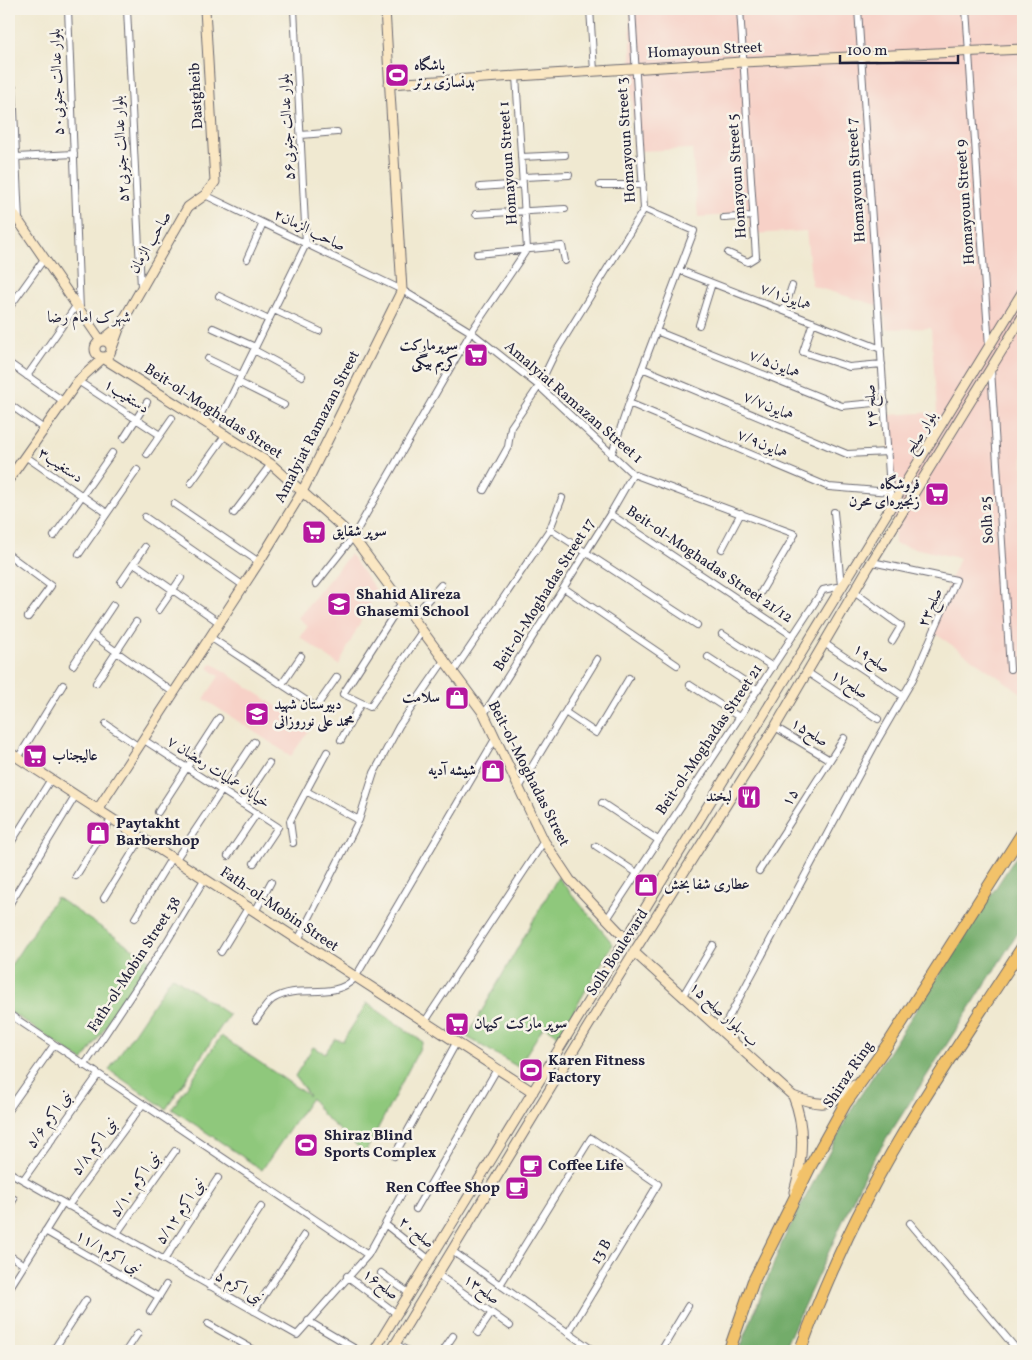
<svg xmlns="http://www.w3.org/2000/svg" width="1032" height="1360" font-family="Vollkorn,Amiri,serif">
<rect width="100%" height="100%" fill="#f7f3e8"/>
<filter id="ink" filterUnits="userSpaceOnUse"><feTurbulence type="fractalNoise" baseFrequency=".02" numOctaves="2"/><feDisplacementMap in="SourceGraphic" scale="10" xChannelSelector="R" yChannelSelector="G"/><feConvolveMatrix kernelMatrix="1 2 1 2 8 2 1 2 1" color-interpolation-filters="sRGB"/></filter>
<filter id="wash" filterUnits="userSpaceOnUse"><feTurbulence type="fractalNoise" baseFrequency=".0096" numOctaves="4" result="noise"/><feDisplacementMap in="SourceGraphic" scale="20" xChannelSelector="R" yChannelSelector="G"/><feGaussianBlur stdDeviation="1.12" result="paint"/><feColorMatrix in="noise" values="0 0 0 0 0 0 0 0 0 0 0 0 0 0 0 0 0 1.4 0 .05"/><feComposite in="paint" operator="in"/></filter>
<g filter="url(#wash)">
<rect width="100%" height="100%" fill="#f0e9d1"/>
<!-- built -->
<path fill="#f7d1c7" d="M630,9H1023V694L930,630L959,558L895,544L888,415L937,412L931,328L886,329L883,307L812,286L806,231L750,234L749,214L698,217L692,149L634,151Z
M350,554L376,590L339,665L300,637L308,626L298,618Z
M212,663L310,729L291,756L204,699L219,676L208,668Z"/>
<!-- green -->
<path fill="#8fc87b" stroke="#58755b" d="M558,877L613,944L559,1036L544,1026L518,1067L467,1037Z
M56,897L150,960L83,1061L9,1011V968Z
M172,976L229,1015L166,1109L109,1070Z
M367,1003L423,1042L365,1153L323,1115L311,1098L262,1170L172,1109L221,1036L309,1096L295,1076L313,1047L325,1053L335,1039L343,1041Z"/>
<!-- forest -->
<path fill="#73ac6b" stroke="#4a6753" d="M1023,846V925L866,1171L783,1351H739L783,1240L854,1105Z"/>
</g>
<g filter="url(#ink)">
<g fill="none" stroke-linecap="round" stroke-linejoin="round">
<!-- street casing -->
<g stroke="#6a6870" stroke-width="8">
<path id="street" d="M68,9L80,310
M127,9L141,287
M590,9L594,71
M632,9L644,209
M858,9L891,505
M966,9L989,347
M516,76L527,249
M13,88L19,221
M301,135L337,132
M16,157L74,154
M521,157L565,155
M523,177L569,175
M600,185H643
M480,187L523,184
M205,195L402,290L471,332L539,386L633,474L795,534L761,592
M476,214L565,209
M724,218L753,216
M728,253L748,262L756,257L740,9
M477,254L562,246L565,261
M247,259L263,223
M679,270L881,349
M219,296L269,320
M9,308L44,259
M274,310L319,331
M784,311L792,286
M813,322L803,352L849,367L882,364
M699,325L712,283
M213,328L255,347
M656,331L842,406L885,402
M254,350L302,376
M208,359L241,375
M9,363L63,401
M642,368L847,454L888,452
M991,369L1010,669
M27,376L76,306
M78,381L160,435
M238,382L284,405
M629,403L829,487L890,492
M9,404L44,429
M216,427L306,244L294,9
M124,438L147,402
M147,454L172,418
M25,456L107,513
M611,456L629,403L694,231L644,209
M191,483L226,434
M484,490L508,447L511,427L539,386L554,355L644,209
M174,504L259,562
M234,513L271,464
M610,514L793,636
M145,517L244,586
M550,529L697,625
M54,536L112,453
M722,549L741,513
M79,554L137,470
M9,555L51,586L28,617
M134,563L220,623
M121,582L145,547
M316,584L353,537L471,332L527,249
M564,588L677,665
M854,592L901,626L892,641
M402,602L343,694L370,707L423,630
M159,610L181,578
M413,617L441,585
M722,634L773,667
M93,635L174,693
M210,637L316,707L337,677
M824,643L903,696
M708,657L758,690
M73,665L113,605
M454,671L550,529L562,498
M807,672L878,719
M96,683L136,622
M282,684L301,656
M690,685L739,717
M565,712L596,733L629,678
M484,714L610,514L633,474
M106,724L139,747
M775,727L830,760
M144,740L278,827L254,863
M341,740L361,703
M18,758L63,685
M519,788L597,659
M306,791L359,820
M602,803L658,840
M242,804L269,763
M158,812L219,718
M293,843L290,821L327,752
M9,846L51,779
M596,846L637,873
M228,856L257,813
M176,859L254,742
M759,871L844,738
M76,876L112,818
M104,898L142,837
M9,905L76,795
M256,910L271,882
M135,918L172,857
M607,919L823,590L841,586L834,512
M298,940L359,820L374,773L399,726L445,659
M221,952L249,906
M682,997L713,945
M9,1014L368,1255
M256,1020C261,1013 267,1003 273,999C300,982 332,1002 355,978L495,739
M424,1023L544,841
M721,1032L877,741L913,679L956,580L872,562
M84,1066L166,943L205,878
M9,1109L54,1045
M394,1156L456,1043
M9,1172L297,1335L368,1255L405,1188
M23,1180L98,1075
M68,1206L143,1104
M9,1207L14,1199
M416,1209L497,1069
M910,1223L1018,1351
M386,1225L430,1260
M45,1231L159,1297
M117,1233L175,1151
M452,1251L594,1351
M9,1255L24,1265
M164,1260L218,1178
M381,1273L410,1294
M437,1274L510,1326
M347,1276L397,1314
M500,1285L591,1138L658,1184L568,1333
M209,1286L261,1207
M9,1289L63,1203
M150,1311L166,1285
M254,1311L304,1235
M308,1321L359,1351
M208,1324L256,1351
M478,1333L491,1314
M395,1344L408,1351
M53,1351L86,1300
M126,1351L138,1333
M443,1351L453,1336
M661,1351L688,1306"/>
</g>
<!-- secondary casing -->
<g stroke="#6a6870" stroke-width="11">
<path id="secondary" d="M389,84L742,62L1023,49
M9,207L101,341L116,329
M95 349a8 8 0 1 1 16 0a8 8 0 1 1-16 0Z
M112,348L120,326L188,207L205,195L215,182L205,9
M9,479L78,381L103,358L271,464L353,537L484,714L544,841L570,880L626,939
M9,752L533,1092
M98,809L259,562L302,492L402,290L385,9
M635,953L793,1096
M794,1192C803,1160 806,1127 793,1096C821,1107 832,1107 854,1085
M374,1351L1023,291
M391,1351L612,987L775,727L868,568L1023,316"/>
</g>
<!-- highway casing -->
<g stroke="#6a6870" stroke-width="13">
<path id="highway" d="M729,1351L753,1282L810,1167L845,1104L890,1041L1023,832
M800,1351C819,1299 841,1248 867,1198C912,1111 970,1029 1023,946"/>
</g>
<!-- street -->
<use href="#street" stroke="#fff" stroke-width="6"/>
<!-- secondary -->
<use href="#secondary" stroke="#fae7c3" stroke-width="9"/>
<!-- highway -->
<use href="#highway" stroke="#f2c26a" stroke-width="11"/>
</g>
</g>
<!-- icons -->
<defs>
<g id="stadium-square" transform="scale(1.25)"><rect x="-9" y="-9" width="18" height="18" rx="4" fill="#b5179e" stroke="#f7f3e8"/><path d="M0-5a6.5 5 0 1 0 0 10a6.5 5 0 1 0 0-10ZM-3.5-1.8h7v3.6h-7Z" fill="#fff"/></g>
<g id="supermarket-square" transform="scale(1.25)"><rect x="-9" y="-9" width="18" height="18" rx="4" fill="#b5179e" stroke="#f7f3e8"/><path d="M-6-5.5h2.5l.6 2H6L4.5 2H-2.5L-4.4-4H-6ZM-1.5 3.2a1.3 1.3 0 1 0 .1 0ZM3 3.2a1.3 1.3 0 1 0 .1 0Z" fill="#fff"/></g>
<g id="school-square" transform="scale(1.25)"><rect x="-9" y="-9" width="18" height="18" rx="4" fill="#b5179e" stroke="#f7f3e8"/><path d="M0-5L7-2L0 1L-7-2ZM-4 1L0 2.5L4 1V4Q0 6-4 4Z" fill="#fff"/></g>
<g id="shop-square" transform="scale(1.25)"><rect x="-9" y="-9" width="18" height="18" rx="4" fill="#b5179e" stroke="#f7f3e8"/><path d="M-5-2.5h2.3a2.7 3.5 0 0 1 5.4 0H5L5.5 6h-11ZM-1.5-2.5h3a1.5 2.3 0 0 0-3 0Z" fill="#fff"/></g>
<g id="restaurant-square" transform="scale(1.25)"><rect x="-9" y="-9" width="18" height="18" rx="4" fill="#b5179e" stroke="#f7f3e8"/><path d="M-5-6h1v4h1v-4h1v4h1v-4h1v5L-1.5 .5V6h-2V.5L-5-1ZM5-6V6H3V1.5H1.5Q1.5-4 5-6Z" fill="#fff"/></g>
<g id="cafe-square" transform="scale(1.25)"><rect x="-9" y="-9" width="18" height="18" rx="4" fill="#b5179e" stroke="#f7f3e8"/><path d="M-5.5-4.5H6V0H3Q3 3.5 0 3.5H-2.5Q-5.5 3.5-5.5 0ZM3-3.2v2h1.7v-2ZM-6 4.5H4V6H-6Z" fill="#fff"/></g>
</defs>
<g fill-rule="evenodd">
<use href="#stadium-square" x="397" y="75"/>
<use href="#supermarket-square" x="476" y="355"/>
<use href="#supermarket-square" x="937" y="494"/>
<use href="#supermarket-square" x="314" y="532"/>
<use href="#school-square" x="339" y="604"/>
<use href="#shop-square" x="457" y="698"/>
<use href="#school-square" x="257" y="714"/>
<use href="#supermarket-square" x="35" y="756"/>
<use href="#shop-square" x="493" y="771"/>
<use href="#restaurant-square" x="749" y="797"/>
<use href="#shop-square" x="98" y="833"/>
<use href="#shop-square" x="646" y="885"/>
<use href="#supermarket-square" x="457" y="1024"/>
<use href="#stadium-square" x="531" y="1070"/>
<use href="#stadium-square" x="306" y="1145"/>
<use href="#cafe-square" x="531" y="1166"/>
<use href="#cafe-square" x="517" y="1188"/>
</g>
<g text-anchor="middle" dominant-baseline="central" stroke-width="5" stroke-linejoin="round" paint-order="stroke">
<!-- street labels -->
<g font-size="15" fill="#22223b" stroke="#f7f3e8">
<text transform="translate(705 51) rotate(-3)">Homayoun Street</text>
<text transform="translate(58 82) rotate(-92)">بلوار عدالت جنوبی۵۰</text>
<text transform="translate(197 96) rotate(-93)">Dastgheib</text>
<text transform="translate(288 127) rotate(-93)">بلوار عدالت جنوبی۵۶</text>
<text transform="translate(627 140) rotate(-94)">Homayoun Street 3</text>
<text transform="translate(122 149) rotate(-93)">بلوار عدالت جنوبی۵۲</text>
<text transform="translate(509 163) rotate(-94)">Homayoun Street 1</text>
<text transform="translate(738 176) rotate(-94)">Homayoun Street 5</text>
<text transform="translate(857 180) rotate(-94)">Homayoun Street 7</text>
<text transform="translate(966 202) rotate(-94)">Homayoun Street 9</text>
<text transform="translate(309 231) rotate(26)">۲صاحب الزمان</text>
<text transform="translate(151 243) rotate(-60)">صاحب الزمان</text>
<text transform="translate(785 298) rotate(21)">همایون۷/۱</text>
<text transform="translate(774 365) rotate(22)">همایون۷/۵</text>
<text transform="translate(126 397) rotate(33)">دستغیب۱</text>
<text transform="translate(573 403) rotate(41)">Amalyiat Ramazan Street 1</text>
<text transform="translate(872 406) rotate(-94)">صلح ۲۴</text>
<text transform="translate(768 407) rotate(23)">همایون۷/۷</text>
<text transform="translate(213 412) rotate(33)">Beit-ol-Moghadas Street</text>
<text transform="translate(318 427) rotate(-63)">Amalyiat Ramazan Street</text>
<text transform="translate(922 433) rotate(-58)">بلوار صلح</text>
<text transform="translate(762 445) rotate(23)">همایون۷/۹</text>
<text transform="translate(60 466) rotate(34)">دستغیب۳</text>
<text transform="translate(988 520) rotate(-94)">Solh 25</text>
<text transform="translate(709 565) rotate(34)">Beit-ol-Moghadas Street 21/12</text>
<text transform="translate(545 595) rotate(-58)">Beit-ol-Moghadas Street 17</text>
<text transform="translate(931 608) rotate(-67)">صلح۲۳</text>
<text transform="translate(871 659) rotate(34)">صلح۱۹</text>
<text transform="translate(849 685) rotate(33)">صلح۱۷</text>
<text transform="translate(809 733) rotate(32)">صلح۱۵</text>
<text transform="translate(710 740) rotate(-56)">Beit-ol-Moghadas Street 21</text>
<text transform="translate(218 773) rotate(33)">خیابان عملیات رمضان ۷</text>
<text transform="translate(528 774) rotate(63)">Beit-ol-Moghadas Street</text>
<text transform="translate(791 798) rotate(-58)">۱۵</text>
<text transform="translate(279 910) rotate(34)">Fath-ol-Mobin Street</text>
<text transform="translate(618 953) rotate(-57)">Solh Boulevard</text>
<text transform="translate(135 965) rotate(-57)">Fath-ol-Mobin Street 38</text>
<text transform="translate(723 1015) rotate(43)">۱۵ ب-بلوار صلح</text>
<text transform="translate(849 1075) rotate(-56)">Shiraz Ring</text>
<text transform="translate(50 1120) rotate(-54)">نبی اکرم ۵/۶</text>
<text transform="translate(95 1147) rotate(-54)">نبی اکرم ۵/۸</text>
<text transform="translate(136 1185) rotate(-55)">نبی اکرم ۵/۱۰</text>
<text transform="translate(181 1212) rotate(-56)">نبی اکرم ۵/۱۲</text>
<text transform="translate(416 1233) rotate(39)">صلح۲۰</text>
<text transform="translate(602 1252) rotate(-59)">13 B</text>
<text transform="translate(108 1253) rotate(30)">نبی اکرم۱۱/۱</text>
<text transform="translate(380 1285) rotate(37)">صلح۱۶</text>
<text transform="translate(239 1288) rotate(29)">نبی اکرم ۵</text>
<text transform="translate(481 1290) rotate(36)">صلح۱۳</text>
</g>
<!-- poi labels -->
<g font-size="15" font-weight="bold" fill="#22223b" stroke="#f7f3e8" text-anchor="start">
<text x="414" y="66">باشگاه<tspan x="414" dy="17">بدنسازی برتر</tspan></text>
<text x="458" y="346" text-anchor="end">سوپرمارکت<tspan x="458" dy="17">کریم بیگی</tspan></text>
<text x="920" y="485" text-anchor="end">فروشگاه<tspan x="920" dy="17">زنجیره‌ای محرن</tspan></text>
<text x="332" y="532">سوپر شقایق</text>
<text x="356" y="595">Shahid Alireza<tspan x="356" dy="17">Ghasemi School</tspan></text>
<text x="440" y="698" text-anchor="end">سلامت</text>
<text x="274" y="705">دبیرستان شهید<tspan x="274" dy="17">محمد علی نوروزانی</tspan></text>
<text x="52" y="756">عالیجناب</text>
<text x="476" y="771" text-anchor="end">شیشه آدیه</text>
<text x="732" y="797" text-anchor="end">لبخند</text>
<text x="116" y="824">Paytakht<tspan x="116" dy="17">Barbershop</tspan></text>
<text x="664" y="885">عطاری شفا بخش</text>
<text x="474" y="1024">سوپر مارکت کیهان</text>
<text x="548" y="1061">Karen Fitness<tspan x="548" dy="17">Factory</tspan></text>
<text x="324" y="1136">Shiraz Blind<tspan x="324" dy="17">Sports Complex</tspan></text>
<text x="548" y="1166">Coffee Life</text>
<text x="500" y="1188" text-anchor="end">Ren Coffee Shop</text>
</g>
<!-- neighbourhood labels -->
<g font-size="16" fill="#22223b" stroke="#f7f3e8">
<text x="89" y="318">شهرک امام رضا</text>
</g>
</g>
<!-- margin -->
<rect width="1032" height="1360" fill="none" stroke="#f7f3e8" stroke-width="30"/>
<!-- scale -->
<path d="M840 55v8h118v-8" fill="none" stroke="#22223b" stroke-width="2.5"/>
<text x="847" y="55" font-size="15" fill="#22223b" stroke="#f7f3e8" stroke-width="4" paint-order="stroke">100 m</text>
</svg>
